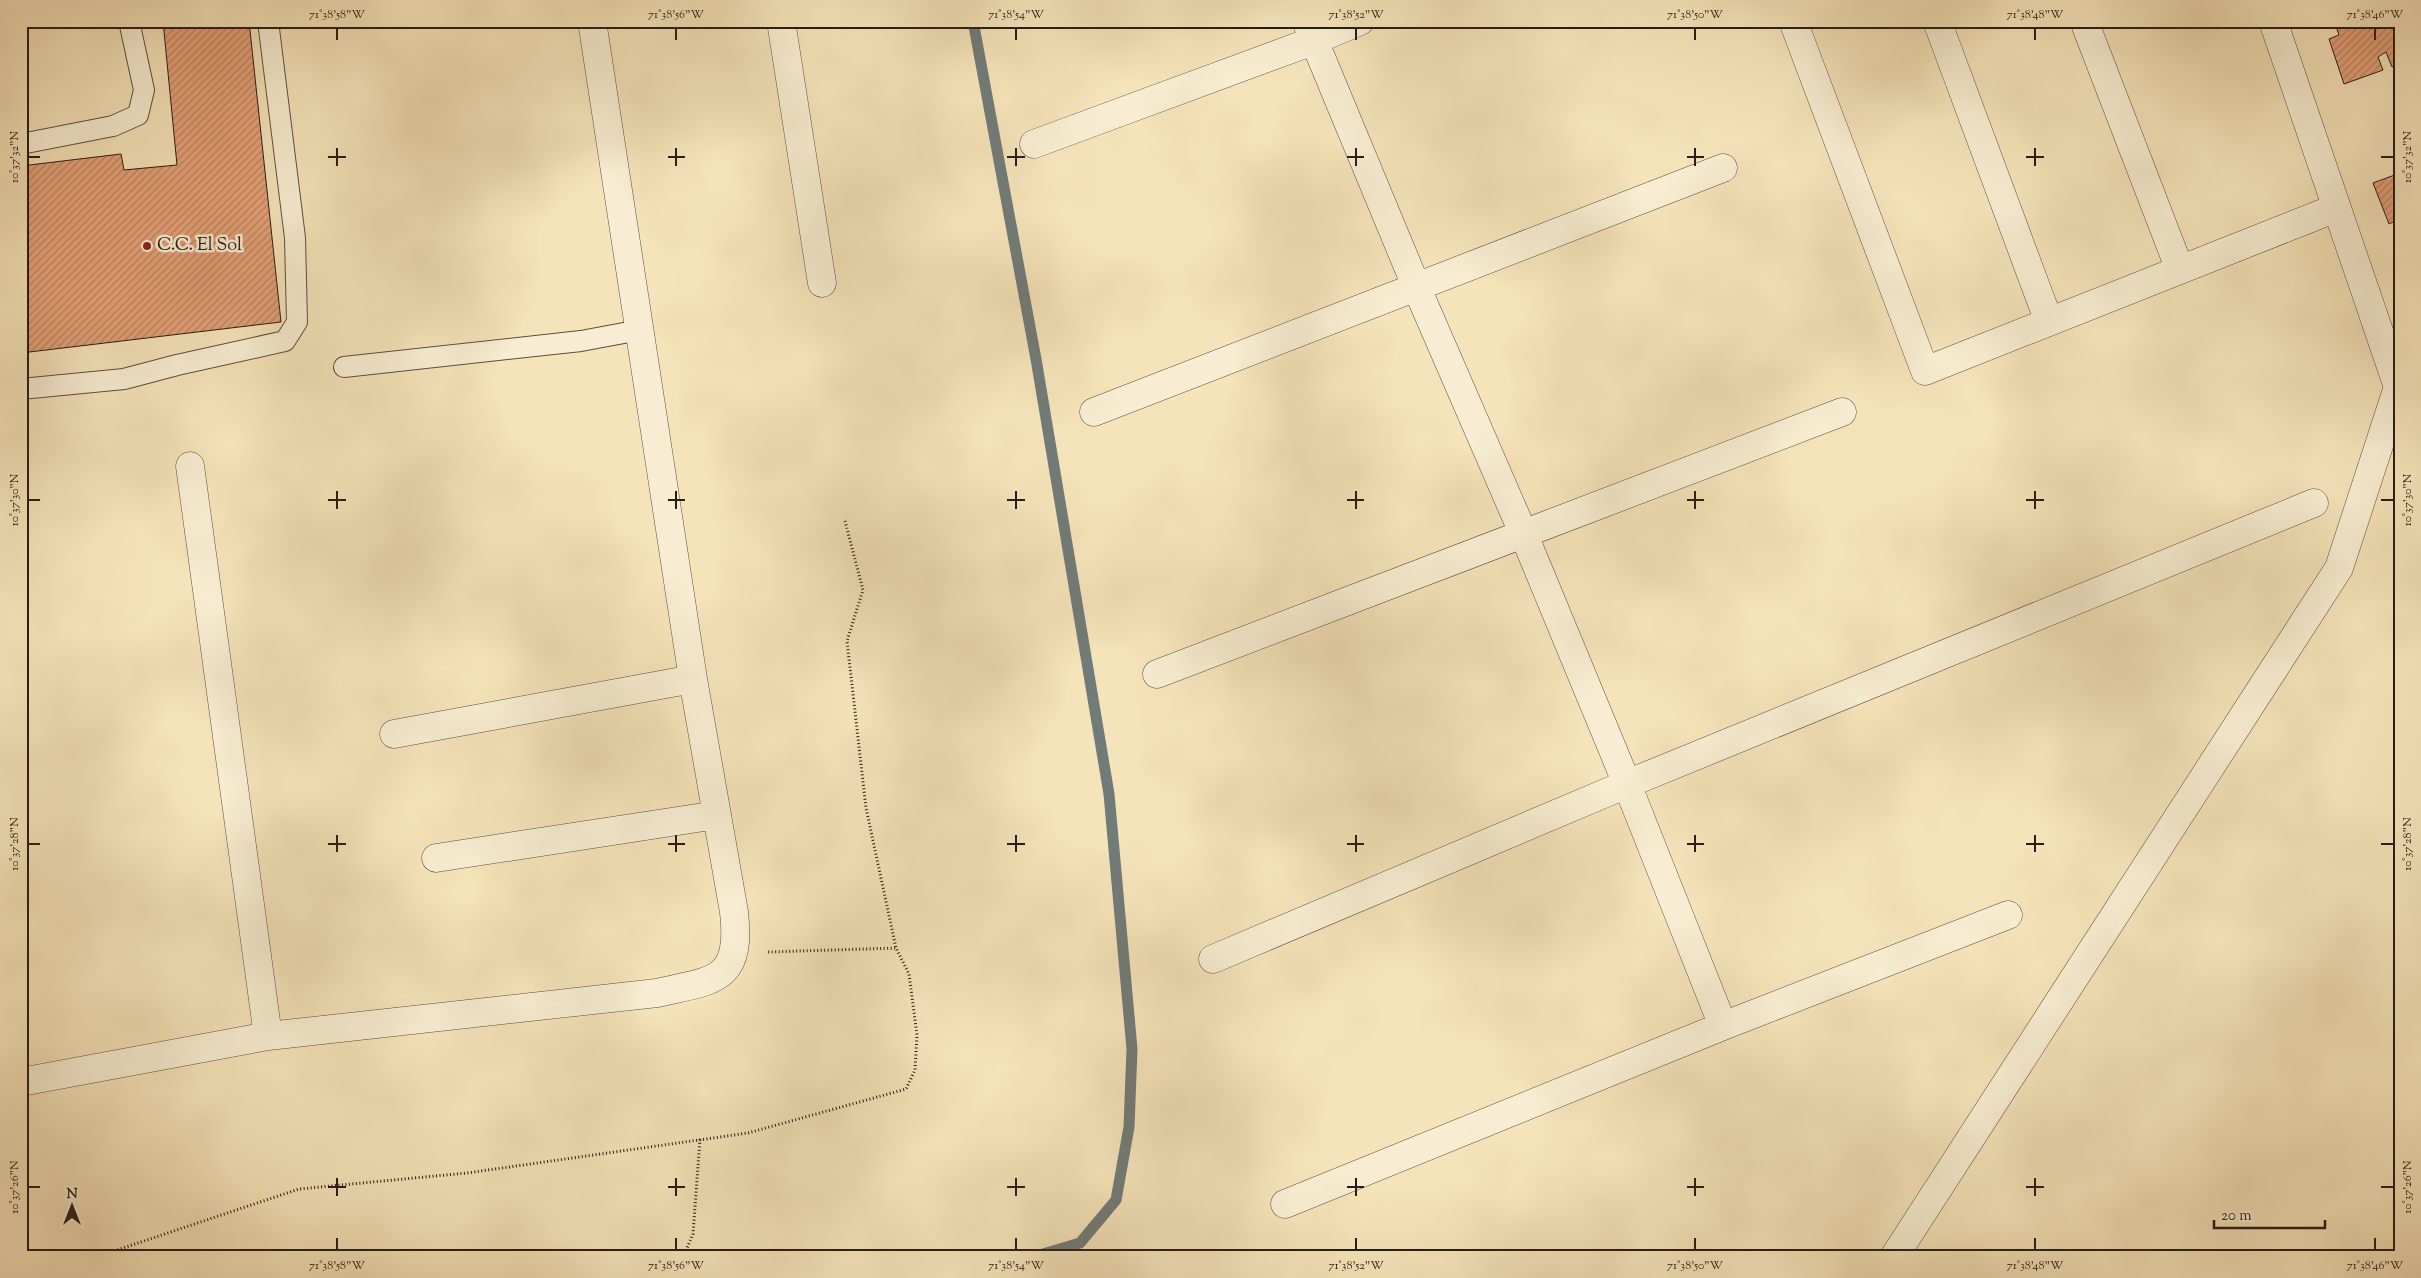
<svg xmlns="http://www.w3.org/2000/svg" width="2421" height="1278" font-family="'Sorts Mill Goudy',serif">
<defs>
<pattern id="building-hatch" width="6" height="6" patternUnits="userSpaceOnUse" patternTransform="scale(1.25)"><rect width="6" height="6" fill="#e4a178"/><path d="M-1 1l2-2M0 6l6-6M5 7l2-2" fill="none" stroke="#b98261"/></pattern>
</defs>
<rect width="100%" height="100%" fill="#f5e3b9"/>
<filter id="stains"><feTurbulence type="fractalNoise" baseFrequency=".004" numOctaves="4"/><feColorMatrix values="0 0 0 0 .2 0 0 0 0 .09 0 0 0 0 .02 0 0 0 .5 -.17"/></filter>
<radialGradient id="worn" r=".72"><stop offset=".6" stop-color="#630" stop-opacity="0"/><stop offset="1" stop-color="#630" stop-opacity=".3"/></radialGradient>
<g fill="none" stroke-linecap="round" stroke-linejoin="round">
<!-- stream -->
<path stroke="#717b79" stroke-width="11" d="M973,21L1036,359L1109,794L1132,1049L1129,1127L1116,1200L1080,1243L1033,1257"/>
</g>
<!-- building -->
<path fill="url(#building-hatch)" stroke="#281c17" d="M163,21H249L281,322L21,353V166L121,154L124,170L177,165Z
M2334,21H2400V64L2392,67L2386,52L2378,57L2383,70L2344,84L2329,39L2339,35Z
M2400,173V232L2395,221L2389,224L2373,183Z"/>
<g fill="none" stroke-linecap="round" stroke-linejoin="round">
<!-- service casing -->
<g stroke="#5b4e40" stroke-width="22">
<path id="service" d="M21,144L113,126L138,115L144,90L129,21
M344,367L581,341L640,330
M21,389L124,379L177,365L285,341L297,322L295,238L268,21"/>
</g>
<!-- minor casing -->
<g stroke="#5b4e40" stroke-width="29">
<path id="minor" d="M781,21L822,283
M1793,21L1925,371L2336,208
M1937,21L2049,322
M2084,21L2180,270
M1034,144L1313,41L1360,21
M1094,412L1723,168
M190,466L268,1036
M1157,674L1842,412
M394,734L693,679
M436,858L717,815
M1213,959L1627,784L2314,503
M1723,1026L2008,915
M21,1082L268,1036L657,993C714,980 742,982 734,912L693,679L592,21
M1285,1204L1723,1026L1627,784L1524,535L1416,286L1306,21
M1894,1257L2339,568L2398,387L2273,21"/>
</g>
<!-- path -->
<path stroke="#281c17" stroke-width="3" stroke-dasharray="1 2.5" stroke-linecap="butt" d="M845,521L863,590L847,641L866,808L896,948
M110,1257L117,1250L299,1189L467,1173L748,1133L906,1089L915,1070L917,1035L909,974L896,948L768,952
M683,1257L693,1234L700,1139"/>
<!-- service -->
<use href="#service" stroke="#f8edd2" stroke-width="20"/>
<!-- minor -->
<use href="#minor" stroke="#f8edd2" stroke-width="28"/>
</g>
<!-- ticks -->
<path fill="none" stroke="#281c17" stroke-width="2" d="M337,28V40M676,28V40M1016,28V40M1356,28V40M1695,28V40M2035,28V40M2375,28V40M337,148V166M676,148V166M1016,148V166M1356,148V166M1695,148V166M2035,148V166M28,157H40M328,157H346M668,157H685M1007,157H1025M1347,157H1364M1687,157H1704M2026,157H2044M2381,157H2394M337,491V509M676,491V509M1016,491V509M1356,491V509M1695,491V509M2035,491V509M28,500H40M328,500H346M668,500H685M1007,500H1025M1347,500H1364M1687,500H1704M2026,500H2044M2381,500H2394M337,835V852M676,835V852M1016,835V852M1356,835V852M1695,835V852M2035,835V852M28,844H40M328,844H346M668,844H685M1007,844H1025M1347,844H1364M1687,844H1704M2026,844H2044M2381,844H2394M337,1178V1196M676,1178V1196M1016,1178V1196M1356,1178V1196M1695,1178V1196M2035,1178V1196M28,1187H40M328,1187H346M668,1187H685M1007,1187H1025M1347,1187H1364M1687,1187H1704M2026,1187H2044M2381,1187H2394M337,1238V1250M676,1238V1250M1016,1238V1250M1356,1238V1250M1695,1238V1250M2035,1238V1250M2375,1238V1250"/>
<!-- markers -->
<circle fill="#8f2418" stroke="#f8edd2" stroke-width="2" cx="147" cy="246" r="5"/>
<g text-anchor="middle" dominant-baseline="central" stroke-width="5" stroke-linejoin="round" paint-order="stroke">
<!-- poi labels -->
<g font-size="18" fill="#281c17" stroke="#f8edd2" text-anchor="start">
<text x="157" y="246">C.C. El Sol</text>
</g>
</g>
<!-- margin -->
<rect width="2421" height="1278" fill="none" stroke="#f5e3b9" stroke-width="55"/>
<!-- north arrow -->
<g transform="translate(72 1206)" stroke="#f8edd2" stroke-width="4" paint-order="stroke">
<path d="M0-4L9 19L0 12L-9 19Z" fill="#281c17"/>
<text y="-8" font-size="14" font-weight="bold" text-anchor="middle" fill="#281c17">N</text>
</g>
<!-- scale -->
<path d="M2214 1220v8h111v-8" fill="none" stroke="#281c17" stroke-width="2.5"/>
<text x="2221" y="1220" font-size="15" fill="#281c17" stroke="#f8edd2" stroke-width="4" paint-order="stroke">20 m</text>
<rect x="28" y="28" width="2366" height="1222" fill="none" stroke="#281c17" stroke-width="2"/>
<g font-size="12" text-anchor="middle" fill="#281c17">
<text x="337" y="18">71°38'58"W</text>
<text x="676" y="18">71°38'56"W</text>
<text x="1016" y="18">71°38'54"W</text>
<text x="1356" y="18">71°38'52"W</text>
<text x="1695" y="18">71°38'50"W</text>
<text x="2035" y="18">71°38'48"W</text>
<text x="2375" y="18">71°38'46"W</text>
<text transform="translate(14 157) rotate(-90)" y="4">10°37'32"N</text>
<text transform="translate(2407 157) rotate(-90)" y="4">10°37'32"N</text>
<text transform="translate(14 500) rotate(-90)" y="4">10°37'30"N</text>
<text transform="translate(2407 500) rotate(-90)" y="4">10°37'30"N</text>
<text transform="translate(14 844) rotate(-90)" y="4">10°37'28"N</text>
<text transform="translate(2407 844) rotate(-90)" y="4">10°37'28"N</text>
<text transform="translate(14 1187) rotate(-90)" y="4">10°37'26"N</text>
<text transform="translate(2407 1187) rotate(-90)" y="4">10°37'26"N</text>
<text x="337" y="1269">71°38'58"W</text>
<text x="676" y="1269">71°38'56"W</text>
<text x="1016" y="1269">71°38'54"W</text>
<text x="1356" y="1269">71°38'52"W</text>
<text x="1695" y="1269">71°38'50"W</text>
<text x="2035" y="1269">71°38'48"W</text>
<text x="2375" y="1269">71°38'46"W</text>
</g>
<rect width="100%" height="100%" filter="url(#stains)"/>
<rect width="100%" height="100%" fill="url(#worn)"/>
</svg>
